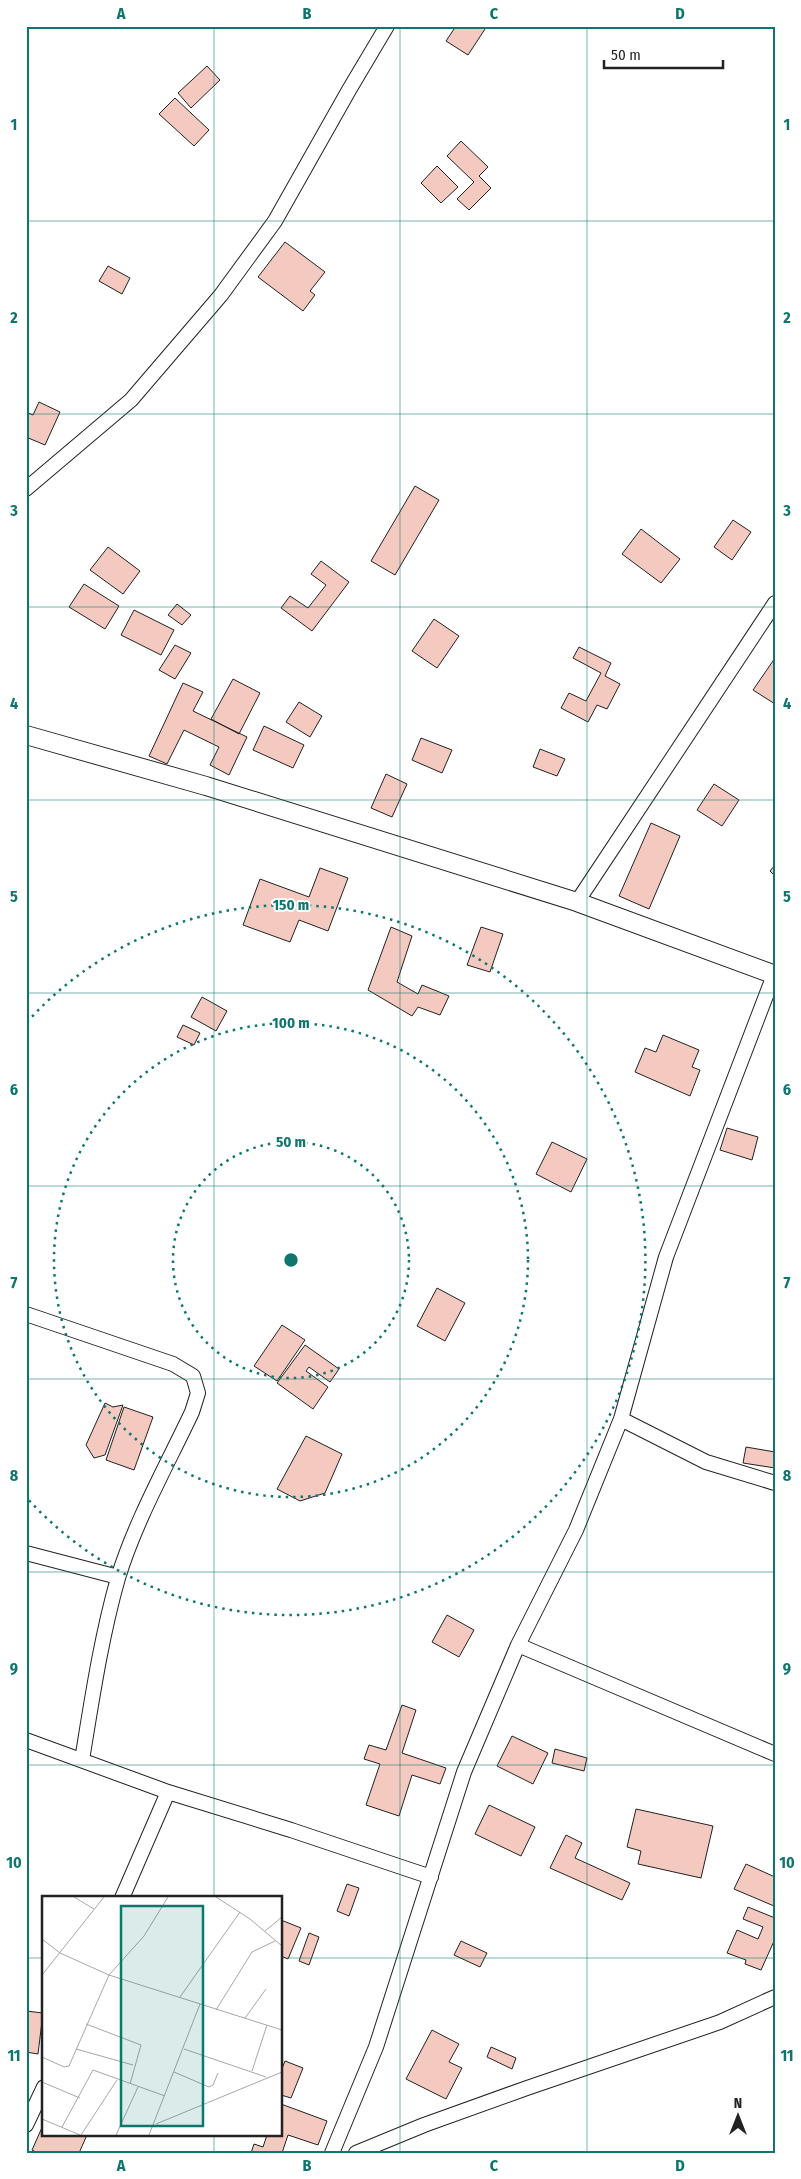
<svg xmlns="http://www.w3.org/2000/svg" width="801" height="2179" font-family="'Fira Sans Condensed',sans-serif">
<rect width="100%" height="100%" fill="#fff"/>
<!-- building -->
<path fill="#f3c9c0" stroke="#222" d="M456,26H487L468,55L446,41Z
M207,66L220,80L191,108L178,93Z
M175,98L209,130L194,146L159,114Z
M461,141L488,167L479,176L491,188L469,210L457,199L474,182L447,156Z
M437,166L458,187L441,203L421,183Z
M285,242L325,272L310,291L315,295L303,311L258,277Z
M108,266L130,278L122,294L99,281Z
M39,402L60,412L45,445L26,437V412L33,415Z
M415,486L439,500L395,575L371,561Z
M733,520L751,532L732,560L714,547Z
M641,529L680,559L661,583L622,554Z
M108,547L140,571L123,594L90,570Z
M321,561L349,582L312,631L281,608L290,596L308,608L326,585L311,574Z
M84,584L119,606L105,629L69,607Z
M177,604L191,615L182,625L168,615Z
M134,610L174,630L161,655L121,635Z
M434,619L459,636L437,668L412,651Z
M175,645L191,653L175,679L159,670Z
M579,647L611,663L605,676L620,684L607,709L597,705L588,722L561,708L569,693L586,701L601,673L573,658Z
M775,658V704L753,690Z
M233,679L260,693L239,734L211,719Z
M183,683L203,692L193,711L247,737L229,775L210,765L219,747L184,730L167,764L149,756Z
M299,702L322,716L310,737L286,722Z
M264,726L304,745L293,768L253,750Z
M421,738L452,750L442,773L412,760Z
M540,749L565,759L557,776L533,767Z
M386,774L407,784L392,817L371,808Z
M714,784L739,800L722,826L697,810Z
M651,823L680,836L649,909L619,896Z
M775,865V876L770,871Z
M320,868L348,878L328,931L299,920L290,942L243,925L260,879L309,897Z
M391,927L412,936L397,982L418,994L422,985L449,996L440,1015L418,1007L412,1016L368,990Z
M481,927L503,934L490,972L467,965Z
M202,997L227,1011L216,1031L191,1017Z
M183,1025L200,1033L194,1045L177,1037Z
M663,1035L699,1050L692,1067L700,1070L690,1096L635,1072L645,1048L656,1052Z
M727,1128L758,1137L752,1160L720,1150Z
M552,1142L587,1159L571,1192L536,1174Z
M437,1288L465,1303L445,1341L417,1326Z
M282,1325L305,1340L277,1381L254,1366Z
M305,1345L339,1369L330,1382L309,1367L306,1371L328,1387L313,1409L277,1383Z
M105,1403L113,1407L123,1405L105,1455L94,1458L86,1445Z
M124,1407L153,1417L134,1470L106,1460Z
M306,1436L342,1454L325,1493L300,1501L277,1489Z
M746,1447L775,1452V1468L743,1463Z
M447,1615L474,1630L459,1657L432,1642Z
M402,1705L416,1710L402,1753L446,1768L440,1784L412,1775L399,1816L366,1805L380,1764L364,1759L369,1745L386,1750Z
M512,1736L548,1753L533,1784L497,1766Z
M555,1749L587,1758L584,1771L552,1763Z
M489,1805L535,1827L521,1856L475,1834Z
M636,1809L713,1826L701,1878L638,1864L641,1851L627,1847Z
M566,1835L582,1843L575,1858L630,1883L622,1900L550,1868Z
M746,1864L775,1877L774,1906L734,1889Z
M347,1884L359,1888L349,1916L337,1911Z
M748,1907L775,1918V1939L761,1970L745,1964L746,1960L727,1953L737,1930L758,1939L763,1927L743,1919Z
M281,1920L301,1928L288,1959L281,1956Z
M309,1933L319,1937L309,1965L299,1961Z
M461,1941L487,1953L480,1967L454,1955Z
M26,2011L43,2013L38,2054L26,2052Z
M432,2030L459,2044L449,2062L462,2068L446,2099L406,2079Z
M491,2047L516,2058L512,2069L487,2057Z
M285,2061L303,2068L291,2098L281,2095V2071Z
M281,2104L327,2121L318,2145L288,2135L282,2153H251L254,2144L263,2147L267,2135H281Z
M44,2123V2135H87L79,2153H38L32,2150Z"/>
<g fill="none" stroke-linecap="round" stroke-linejoin="round">
<!-- minor casing -->
<g stroke="#222" stroke-width="16">
<path id="minor" d="M26,489L131,400L221,295L275,221L349,90L387,26
M577,902L775,603
M26,1314L173,1364L193,1376L198,1393L192,1412C167,1465 135,1522 118,1578C101,1638 92,1699 82,1760
M621,1419L706,1462L775,1483
M26,1553L118,1577
M518,1645L775,1754
M26,1740L168,1792L291,1830L431,1877
M122,1898L168,1792
M26,2125L44,2087
M332,2153L376,2047L464,1772L518,1645L576,1530L621,1419L666,1257L774,975
M356,2153L424,2125L527,2088L720,2022L775,1997"/>
</g>
<!-- tertiary casing -->
<g stroke="#222" stroke-width="20">
<path id="tertiary" d="M26,735L206,786L577,902L775,975"/>
</g>
<!-- minor -->
<use href="#minor" stroke="#fff" stroke-width="14"/>
<!-- tertiary -->
<use href="#tertiary" stroke="#fff" stroke-width="18"/>
</g>
<!-- grid -->
<path fill="none" stroke="#0f766e" stroke-width="1" stroke-opacity="0.55" d="M214,26V1898M400,26V2153M587,26V2153M26,221H775M26,414H775M26,607H775M26,800H775M26,993H775M26,1186H775M26,1379H775M26,1572H775M26,1765H775M26,1958H44M281,1958H775M214,2135V2153"/>
<!-- distance rings -->
<g fill="none" stroke="#0f766e" stroke-width="2.5" stroke-dasharray="2.5 5">
<circle cx="291" cy="1260" r="118"/>
<circle cx="291" cy="1260" r="237"/>
<path d="M27 1022A355 355 0 1 1 27 1498"/>
</g>
<!-- overview -->
<g transform="translate(42 1896)">
<rect width="240" height="240" fill="#fff"/>
<path fill="none" stroke="#a7a7a7" stroke-width="1" d="M32,1L52,13M174,1L208,23L240,50M223,35L240,21M0,43L18,57L67,79L240,134M0,79L62,1M138,101L198,16M174,114L210,56L233,45M203,122L224,93M44,128L99,149L88,188M34,153L91,169M142,153L224,181M0,161L22,171L27,170L67,79L102,40L126,1M210,175L225,129M132,176L167,191L171,189L176,177M0,186L38,202M0,223L38,239M114,228L240,176M20,231L51,174L123,200M39,239L75,184M74,239L96,191M107,239L158,108"/>
<path fill="#0f766e" fill-opacity="0.15" stroke="#0f766e" stroke-width="2.5" d="M79,10H161V230H79Z"/>
<rect width="240" height="240" fill="none" stroke="#222" stroke-width="2.5"/>
</g>
<circle cx="291" cy="1260" r="8" fill="#0f766e" stroke="#fff" stroke-width="2.5"/>
<g font-size="15" text-anchor="middle" font-weight="bold" fill="#0f766e" stroke="#fff" stroke-width="4" stroke-linejoin="round" paint-order="stroke">
<text x="291" y="910">150 m</text>
<text x="291" y="1028">100 m</text>
<text x="291" y="1147">50 m</text>
</g>
<!-- border -->
<rect width="801" height="2179" fill="none" stroke="#ffffff" stroke-width="55"/>
<!-- north arrow -->
<g transform="translate(738 2116)" stroke="#ffffff" stroke-width="4" paint-order="stroke">
<path d="M0-4L9 19L0 12L-9 19Z" fill="#222222"/>
<text y="-8" font-size="14" font-weight="bold" text-anchor="middle" fill="#222222">N</text>
</g>
<!-- scale -->
<path d="M604 60v8h119v-8" fill="none" stroke="#222222" stroke-width="2.5"/>
<text x="611" y="60" font-size="15" fill="#222222" stroke="#ffffff" stroke-width="4" paint-order="stroke">50 m</text>
<rect x="28" y="28" width="746" height="2124" fill="none" stroke="#0f766e" stroke-width="2"/>
<g font-size="16" text-anchor="middle" font-weight="bold" fill="#0f766e">
<text x="121" y="19">A</text>
<text x="307" y="19">B</text>
<text x="494" y="19">C</text>
<text x="680" y="19">D</text>
<text x="14" y="130">1</text>
<text x="787" y="130">1</text>
<text x="14" y="323">2</text>
<text x="787" y="323">2</text>
<text x="14" y="516">3</text>
<text x="787" y="516">3</text>
<text x="14" y="709">4</text>
<text x="787" y="709">4</text>
<text x="14" y="902">5</text>
<text x="787" y="902">5</text>
<text x="14" y="1095">6</text>
<text x="787" y="1095">6</text>
<text x="14" y="1288">7</text>
<text x="787" y="1288">7</text>
<text x="14" y="1481">8</text>
<text x="787" y="1481">8</text>
<text x="14" y="1674">9</text>
<text x="787" y="1674">9</text>
<text x="14" y="1868">10</text>
<text x="787" y="1868">10</text>
<text x="14" y="2061">11</text>
<text x="787" y="2061">11</text>
<text x="121" y="2171">A</text>
<text x="307" y="2171">B</text>
<text x="494" y="2171">C</text>
<text x="680" y="2171">D</text>
</g>
</svg>
